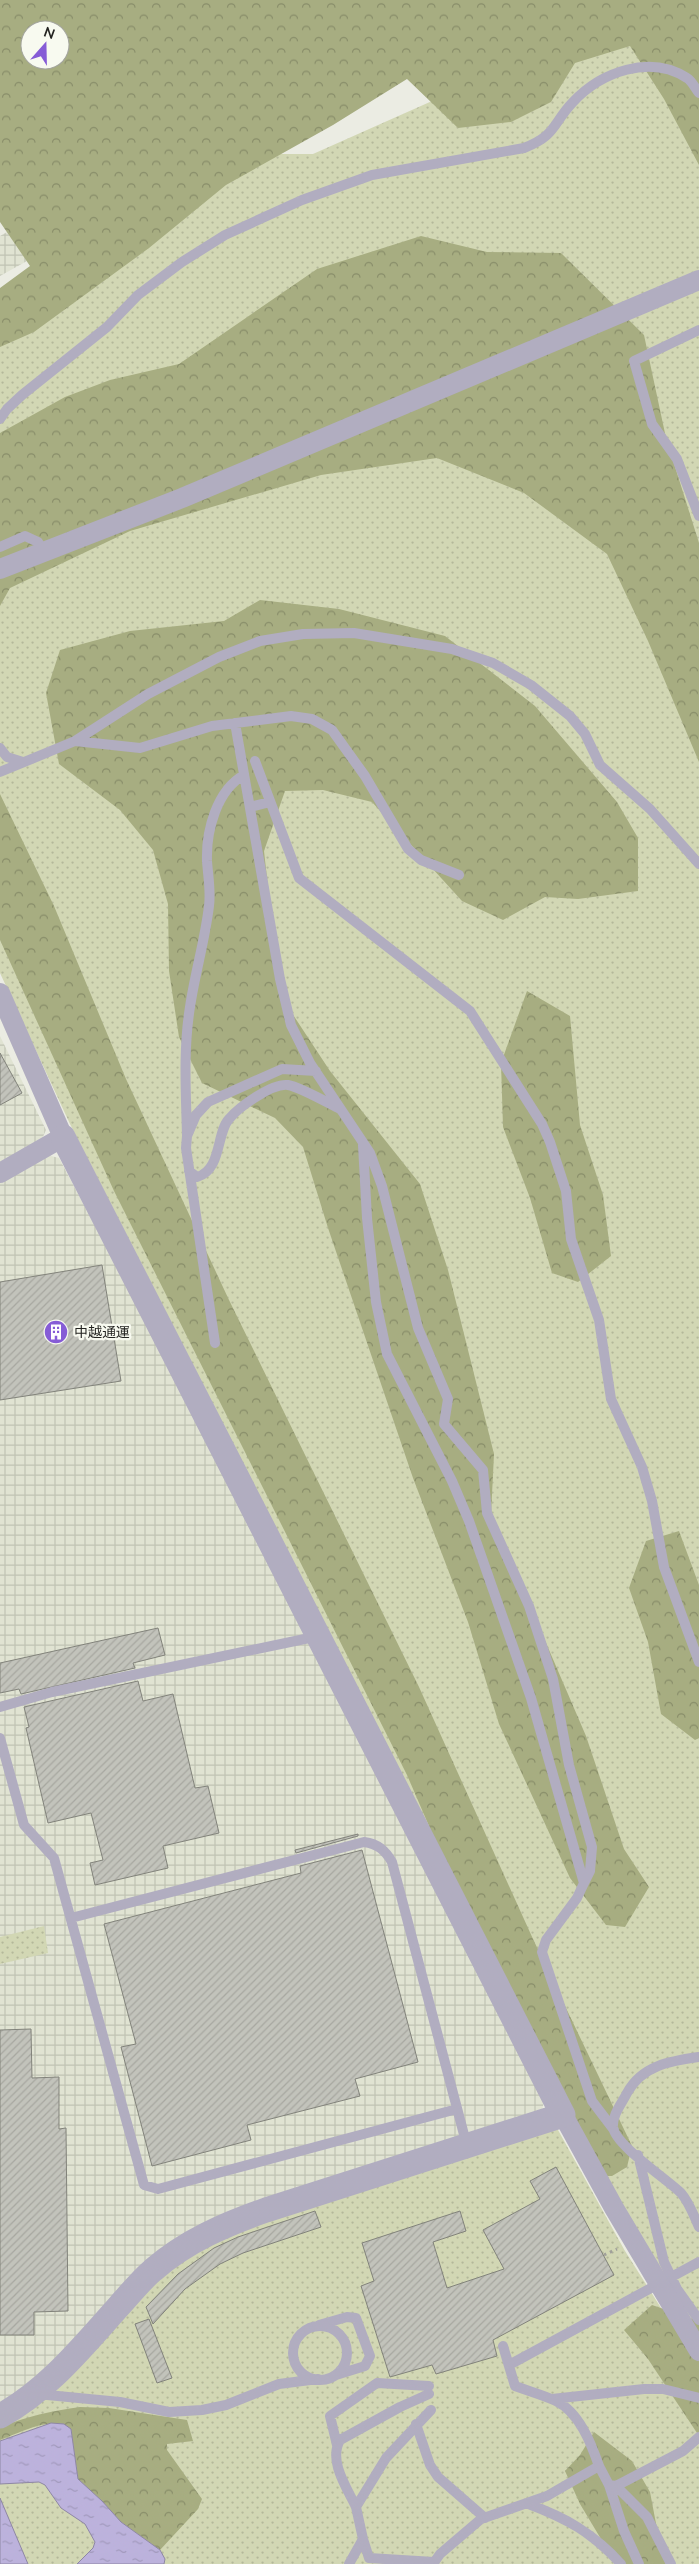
<svg xmlns="http://www.w3.org/2000/svg" width="699" height="2564" font-family="Mulish,'Noto Sans JP',sans-serif">
<defs>
<pattern id="industrial-grid" width="8" height="8" patternUnits="userSpaceOnUse" patternTransform="scale(1.25)"><rect width="8" height="8" fill="#e0e3d2"/><path d="M0 4h8M4 0v8" fill="none" stroke="#c0c3b4"/></pattern>
<pattern id="grass-dots" width="8" height="8" patternUnits="userSpaceOnUse" patternTransform="scale(1.25)"><rect width="8" height="8" fill="#d2d7b4"/><path d="M2 2h.1M6 6h.1" fill="none" stroke="#b4b89a" stroke-width="1.8" stroke-linecap="round"/></pattern>
<pattern id="forest-crowns" width="20" height="18" patternUnits="userSpaceOnUse" patternTransform="scale(1.25)"><rect width="20" height="18" fill="#a7ad81"/><path d="M2 6a3 3 0 1 1 6 0M12 15a3 3 0 1 1 6 0" fill="none" stroke="#888d69"/></pattern>
<pattern id="water-ripples" width="26" height="14" patternUnits="userSpaceOnUse" patternTransform="scale(1.25)"><rect width="26" height="14" fill="#bcb2dc"/><path d="M2 4q2-2 4 0t4 0M15 11q2-2 4 0t4 0" fill="none" stroke="#a199bc"/></pattern>
<pattern id="building-hatch" width="6" height="6" patternUnits="userSpaceOnUse" patternTransform="scale(1.25)"><rect width="6" height="6" fill="#c2c3bb"/><path d="M-1 1l2-2M0 6l6-6M5 7l2-2" fill="none" stroke="#a7a7a0"/></pattern>
</defs>
<rect width="100%" height="100%" fill="#ebece3"/>
<!-- industrial -->
<path fill="url(#industrial-grid)" d="M7,232L27,261L0,276V236Z
M0,1036L46,1130L42,1139L0,1164Z
M47,1155L59,1158L248,1513L544,2102L542,2110L48,2369L0,2405V1183Z"/>
<!-- grass -->
<path fill="url(#grass-dots)" d="M699,0V276L0,562V338L266,154H313L486,77Z
M699,290V2340L644,2250L70,1124L0,973V576Z
M44,1926L48,1953L0,1964V1937Z
M552,2127L558,2130L625,2251L699,2368V2564H0V2428L152,2284L217,2238Z"/>
<!-- forest -->
<path fill="url(#forest-crowns)" fill-rule="evenodd" d="M0,0H699V165L664,99L630,46L575,63L551,102L511,122L458,128L407,79L333,125L226,185L149,248L34,332L0,347V288L30,266L0,222ZM30,30H60V60H30Z
M421,236L487,252L561,253L644,335L666,438L699,543V762L648,641L607,554L524,493L437,458L321,475L130,531L10,588L0,606V433L65,397L110,380L179,364L317,269Z
M260,600L339,609L445,636L535,706L617,802L638,838V891L578,899L545,897L503,920L462,901L372,802L323,790L285,791L264,851L280,995L330,1071L420,1184L448,1270L494,1454L491,1515L586,1736L624,1849L649,1887L625,1927L606,1925L570,1878L499,1724L468,1622L413,1478L328,1228L303,1147L275,1118L202,1083L179,1037L169,971L168,904L153,850L120,810L59,764L46,693L60,650L130,631L224,621Z
M0,794L54,906L126,1079L229,1300L419,1687L533,1939L632,2146L627,2167L612,2176H588L532,2065L407,1775L114,1191L0,940Z
M527,991L570,1016L580,1125L603,1195L611,1256L578,1282L552,1273L530,1198L503,1127L501,1063Z
M679,1531L699,1585V1738L695,1740L661,1714L648,1642L629,1588L646,1541Z
M652,2305L699,2321V2436L648,2359L624,2330Z
M80,2407L109,2408L187,2420L193,2441L167,2444V2450L202,2499L198,2509L160,2550L121,2522L102,2501L78,2479L71,2430C53,2414 20,2433 0,2440V2428C25,2416 53,2411 80,2407Z
M594,2432L632,2461L650,2492L662,2555L666,2564H616L580,2504L565,2471L580,2455Z"/>
<!-- water -->
<path fill="url(#water-ripples)" stroke="#8e87a4" d="M51,2423L64,2424L71,2429L78,2479L102,2501L121,2522L160,2550L165,2559L164,2564H77L93,2548L95,2542L85,2524L61,2508L45,2485L39,2482L0,2484V2441Z
M0,2498L28,2564H0Z"/>
<!-- building -->
<path fill="url(#building-hatch)" stroke="#82837b" d="M0,1053L22,1093L0,1105Z
M102,1265L121,1381L0,1400V1282Z
M158,1628L165,1655L133,1663L135,1668L21,1694L19,1689L0,1693V1663Z
M138,1681L143,1701L173,1694L195,1788L208,1786L219,1833L163,1846L168,1868L95,1885L90,1863L103,1860L91,1813L48,1823L26,1728L29,1727L24,1707Z
M358,1834V1836L296,1853L295,1850Z
M362,1850L418,2062L355,2079L360,2096L247,2125L251,2140L152,2166L121,2047L136,2044L104,1924L301,1873L300,1866Z
M31,2029L32,2078L59,2077V2129L66,2128L68,2311L34,2312V2335H0V2030Z
M556,2167L614,2275L493,2340L497,2356L436,2374L432,2365L390,2377L361,2286L374,2281L362,2243L460,2211L466,2231L433,2242L447,2288L504,2269L483,2230L540,2199L530,2181Z
M315,2211L321,2227L243,2253L220,2264L185,2289L153,2324L146,2307L178,2274L214,2248L238,2237Z
M149,2319L172,2378L157,2383L135,2324Z"/>
<g fill="none" stroke-linecap="round" stroke-linejoin="round">
<!-- path -->
<path stroke="#a0a09a" stroke-width="3" stroke-dasharray="2.5 4" stroke-linecap="butt" d="M604,2255L617,2249"/>
<!-- service -->
<path stroke="#b1adc0" stroke-width="10" d="M699,330L634,361L652,424L677,459L699,516
M0,419L7,409L22,395L107,327L138,295L182,262L225,235L302,200L372,175L524,148C557,135 552,124 573,102C601,72 650,54 687,78C692,81 695,88 699,93
M0,547L25,536L38,542L44,552
M235,723L280,979L291,1025L310,1063L370,1153L382,1186L418,1328L448,1399L444,1424L483,1470L487,1513L529,1606L553,1679L569,1765L592,1847L590,1871L584,1883L577,1898L546,1940L542,1952L592,2101L614,2130
M75,741L148,694L219,657L260,641L303,634L354,633L452,649L493,663L531,685L570,716L585,734L600,765L650,809L699,864
M0,748L7,757L23,762
M255,761L299,878L470,1011L542,1124L550,1142L566,1191L571,1239L599,1320L611,1399L642,1467L652,1501L664,1567L699,1662
M0,772L75,741L140,748L212,726L291,716L312,719L332,730L365,776L408,849L421,860L459,875
M250,807L270,802
M187,1136C186,1093 183,1050 190,1007C195,973 205,940 209,906C211,891 208,876 207,861C206,830 217,790 244,775
M363,1145L367,1218L376,1302L387,1354L452,1481L469,1521L531,1698L584,1883
M189,1171L197,1177C222,1170 216,1133 229,1119C239,1107 272,1083 288,1085C300,1087 328,1103 340,1109
M215,1343L186,1148L187,1136L196,1115L208,1102L282,1069L316,1071
M0,1707L52,1692L319,1636
M0,1738L24,1825L54,1858L144,2185L158,2189L457,2109
M71,1918L364,1842C378,1844 385,1850 392,1862L467,2146
M699,2057C671,2061 642,2065 627,2093C622,2103 612,2115 613,2127C615,2145 667,2179 681,2193C689,2202 694,2216 699,2227
M638,2155L664,2262L677,2289L699,2320
M319,2325L347,2317L356,2318L370,2356L365,2366L336,2375
M293 2353a27 27 0 1 1 54 0a27 27 0 1 1-54 0Z
M509,2365L699,2262
M37,2394L120,2402L169,2412L202,2410L226,2405L279,2384L318,2379
M552,2399L644,2389H663L699,2398
M431,2410L386,2458L356,2507L363,2539L369,2558L434,2562
M416,2424L430,2465L438,2477L485,2518
M337,2445L330,2416L377,2383L429,2386
M599,2466L609,2485L616,2486L683,2451L699,2437
M609,2485L624,2531L639,2564
M616,2486L647,2517L671,2564
M526,2503C566,2518 592,2532 621,2564
M356,2507C347,2488 328,2461 340,2440L400,2407L429,2394
M349,2564L363,2539
M433,2564L440,2554L481,2519L547,2496L599,2466C591,2443 579,2412 556,2401C543,2395 528,2391 515,2386L503,2346"/>
<!-- minor -->
<path stroke="#b1adc0" stroke-width="20" d="M0,569L182,498L699,280
M0,993L63,1137L0,1173
M563,2115L614,2208L699,2351"/>
<!-- tertiary -->
<path stroke="#b1adc0" stroke-width="25" d="M0,2416C48,2390 83,2346 119,2306C130,2294 141,2280 153,2270C186,2241 226,2224 266,2210L563,2115L63,1137"/>
</g>
<!-- icons -->
<defs>
<g id="building-disc" transform="scale(1.25)"><circle r="9.5" fill="#865cd6" stroke="#f8faf0"/><path d="M-4-6H4V6H1V3H-1V6H-4ZM-2.5-4.3h1.7v1.8h-1.7ZM.8-4.3h1.7v1.8H.8ZM-2.5-1h1.7V.8h-1.7ZM.8-1h1.7V.8H.8Z" fill="#fff"/></g>
</defs>
<g fill-rule="evenodd">
<use href="#building-disc" x="56" y="1332"/>
</g>
<g text-anchor="middle" dominant-baseline="central" stroke-width="4.5" stroke-linejoin="round" paint-order="stroke">
<!-- poi labels -->
<g font-size="14" fill="#242421" stroke="#f8faf0" text-anchor="start">
<text x="74" y="1332">中越通運</text>
</g>
</g>
<!-- north arrow -->
<g transform="translate(45 45) rotate(20)"><circle r="24" fill="#f8faf0" stroke="#a3a49d"/>
<path d="M0-4L9 19L0 12L-9 19Z" fill="#865cd6"/>
<text y="-8" font-size="14" font-weight="bold" text-anchor="middle" fill="#242421">N</text>
</g>
</svg>
